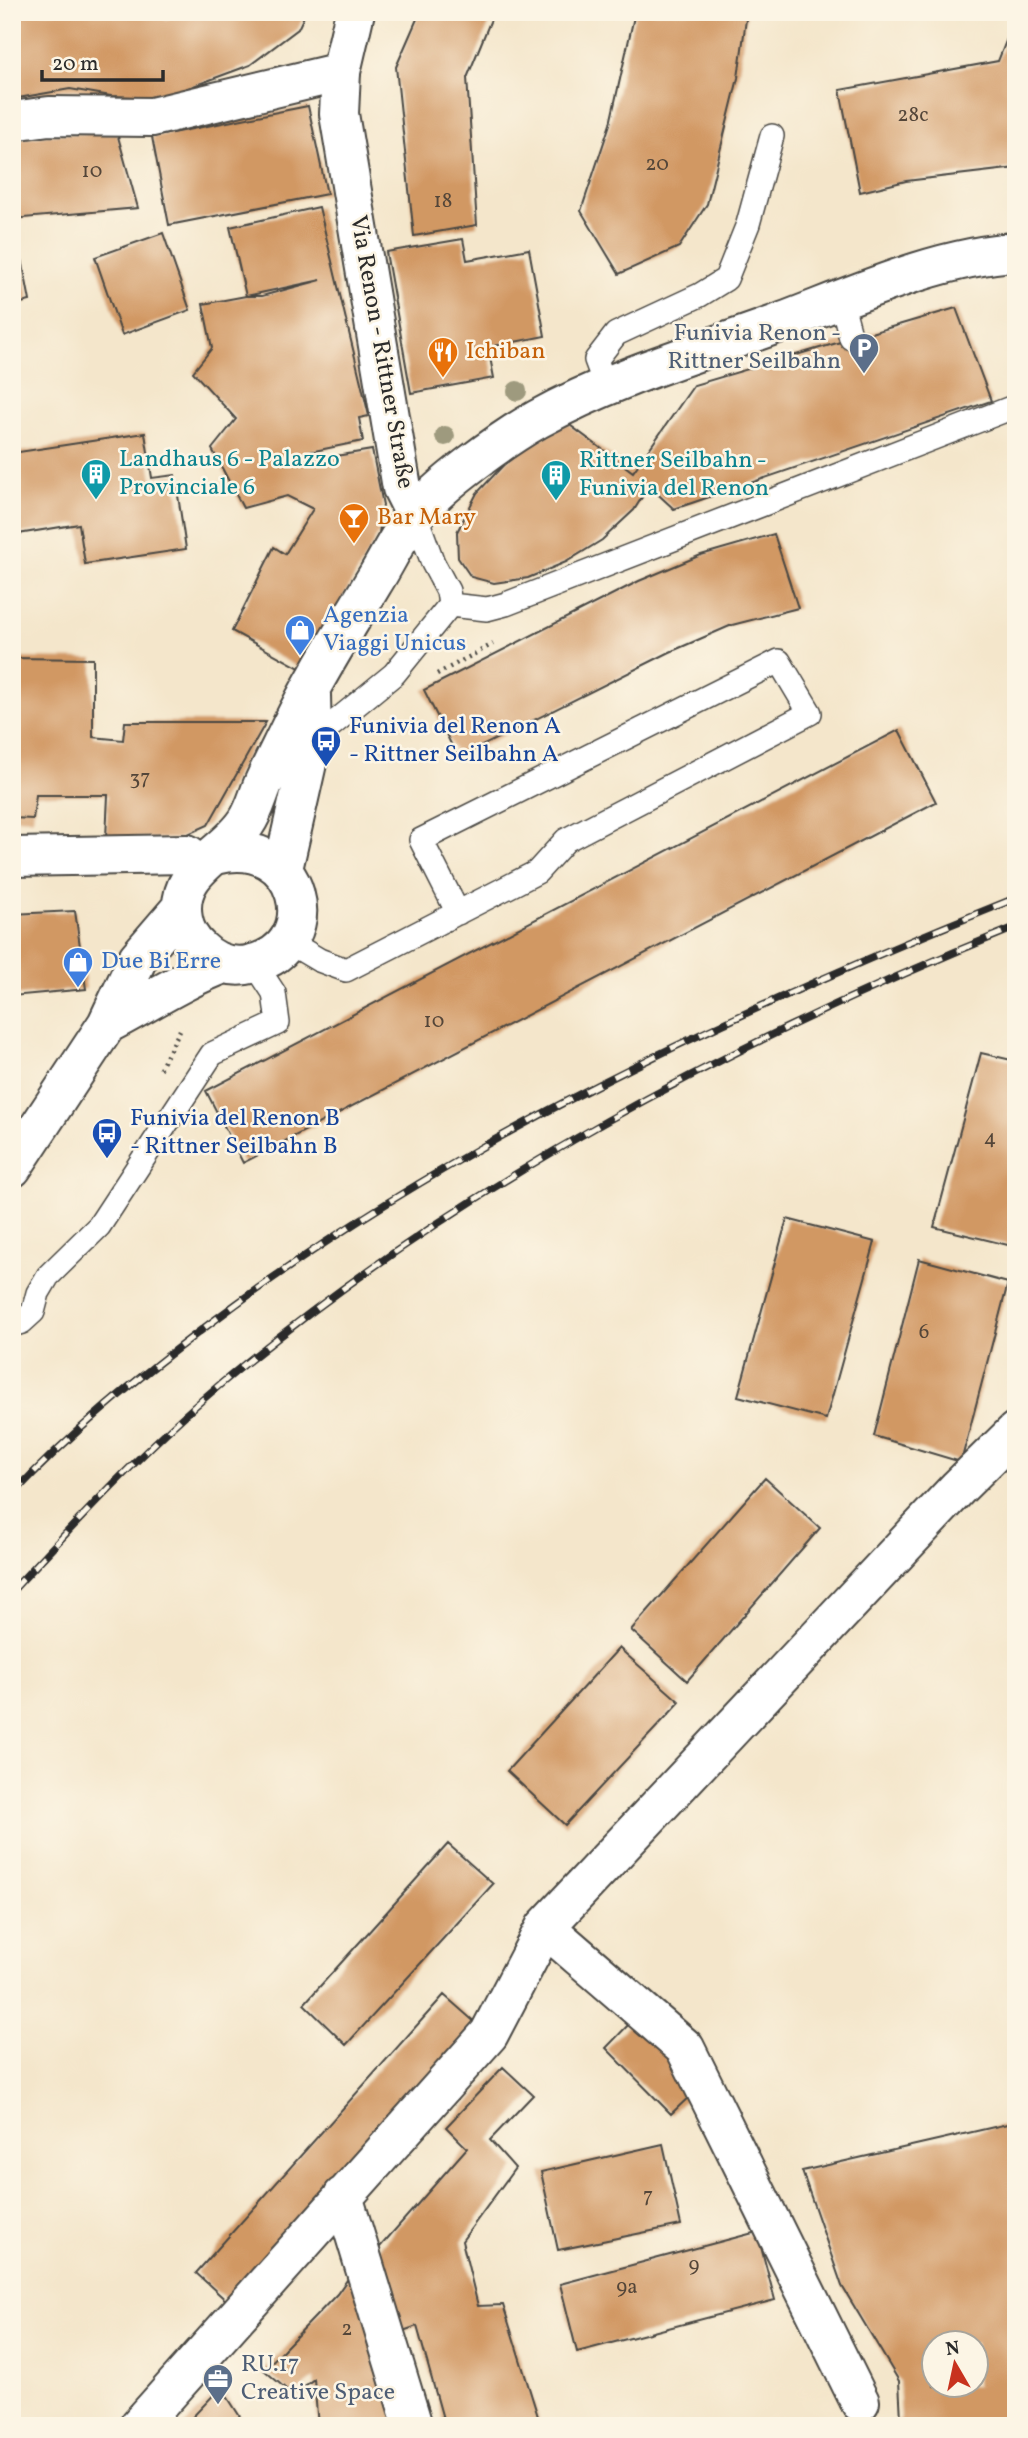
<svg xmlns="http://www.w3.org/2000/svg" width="1028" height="2438" font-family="Vollkorn,serif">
<rect width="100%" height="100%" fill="#fcf5e5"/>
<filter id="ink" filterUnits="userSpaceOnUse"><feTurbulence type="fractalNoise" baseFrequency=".0143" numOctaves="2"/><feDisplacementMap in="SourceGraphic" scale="14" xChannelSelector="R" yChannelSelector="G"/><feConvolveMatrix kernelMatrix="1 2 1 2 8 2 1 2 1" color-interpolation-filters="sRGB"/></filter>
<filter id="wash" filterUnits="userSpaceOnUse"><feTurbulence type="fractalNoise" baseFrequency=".00686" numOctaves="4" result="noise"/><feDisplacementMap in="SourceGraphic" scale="28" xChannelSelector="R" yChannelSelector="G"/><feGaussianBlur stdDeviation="1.57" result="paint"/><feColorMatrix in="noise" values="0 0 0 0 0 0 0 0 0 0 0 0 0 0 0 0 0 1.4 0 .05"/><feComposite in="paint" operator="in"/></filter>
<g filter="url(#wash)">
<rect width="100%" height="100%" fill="#f4e6cb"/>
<g id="blocks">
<!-- building -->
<path fill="#d19864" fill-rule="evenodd" d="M14,12H137L167,19L180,12H306L298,29L250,65L161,98L111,96L70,89L12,99Z
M420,12H494L467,78L477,225L414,236L396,67Z
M635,12H747L738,78L707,204L679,247L619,274L581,211L610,124Z
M1016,16V168L906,181L860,192L840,90L998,61Z
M308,106L327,194L169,225L152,137Z
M117,133L138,208L12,219V140L49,134Z
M319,207L369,416L359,418L363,441L290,456L300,462L372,450L383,505L379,533L303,670L232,631L274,547L285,554L313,509L287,496L243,508L212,449L236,419L193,372L212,348L203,304L246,296L230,227ZM321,280L262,296H246Z
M12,228H16L30,301L12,305Z
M163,233L190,310L122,335L95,257Z
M463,239L467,260L529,249L545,336L488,347L494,378L411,393L386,252Z
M956,308L991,401L674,509L649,486L634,510L602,540L566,562L528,578L494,583L471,577L458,558L457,532L477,493L512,456L567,423L633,472L694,385Z
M145,433L152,478L175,475L186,549L85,564L79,524L12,535V453Z
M774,534L798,608L732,625L670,652L458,758L424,690L639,581L701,555Z
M12,658L93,659V737L123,740L125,722H266L208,825L177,839L106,838L108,795H36L33,819L12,818Z
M899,730L936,802L243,1163L206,1091Z
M75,911L86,989L12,996V914Z
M981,1053L1016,1061V1247L934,1227Z
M787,1219L875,1242L826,1419L738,1396Z
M919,1259L1008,1283L961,1462L874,1436Z
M765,1478L820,1528L687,1681L631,1630Z
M619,1648L680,1702L565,1825L507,1771Z
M448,1844L493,1884L346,2045L304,2004Z
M444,1995L477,2024L229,2303L196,2273Z
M633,2020L680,2064L695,2091L671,2114L606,2048Z
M503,2067L533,2095L490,2140L515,2168L462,2241L478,2306L503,2305L541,2426H445L417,2326L403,2331L379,2248L467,2148L446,2127Z
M1016,2122V2426H888L901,2419L899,2381L842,2286L802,2171ZM934,2343H976V2386H934Z
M663,2144L681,2225L558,2250L541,2172Z
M757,2232L775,2300L577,2352L560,2284Z
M352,2273L399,2426H318L314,2379L293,2395L264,2370L337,2294Z
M221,2387L246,2426H184Z"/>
</g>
</g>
<g filter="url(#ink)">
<use href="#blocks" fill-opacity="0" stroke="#494743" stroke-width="2"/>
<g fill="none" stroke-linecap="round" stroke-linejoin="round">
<!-- service casing -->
<g stroke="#494743" stroke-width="26">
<path id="service" d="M841,300L851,338
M606,387L596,360L616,334L700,295L726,279L748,224L772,136
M450,605L487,609L506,604L1016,406
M312,741L394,674L450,605L448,591L433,563L415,514
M287,941L319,960L346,970L537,872L566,840L810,713L779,661L421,840L458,913
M12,1325L22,1322L33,1312L38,1293L48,1276L99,1226L212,1054L278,1023L274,993L255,964"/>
</g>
<!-- minor casing -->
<g stroke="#494743" stroke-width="42">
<path id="minor" d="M12,121L49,116L152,117L341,72
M12,857L187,854L201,864
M545,1927L685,2048L860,2402
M343,2196L413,2426
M139,2426L489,2034L545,1927L958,1488L1016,1431"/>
</g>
<!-- tertiary casing -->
<g stroke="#494743" stroke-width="42">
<path id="tertiary" d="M355,12L341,72L339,114L402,488L415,514
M216,855C301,832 329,946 252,964C233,969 214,963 200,949C191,941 185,931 183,919C174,870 223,857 246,823C254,812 258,796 263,784C272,764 282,745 291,726C315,676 345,630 373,583C387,561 398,536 414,516C437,486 504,438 538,419C612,378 697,353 777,324C849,297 939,256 1016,252
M283,869L312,741L311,695
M107,1024C146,1004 183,979 224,964
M12,1168L107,1024L138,958L181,908"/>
</g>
<!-- path -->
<path stroke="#494743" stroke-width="4.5" stroke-dasharray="2 5" stroke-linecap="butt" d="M437,674L493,644
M160,1069L180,1030"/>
<!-- service -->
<use href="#service" stroke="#fff" stroke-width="23"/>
<!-- minor -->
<use href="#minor" stroke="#fff" stroke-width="38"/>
<!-- tertiary -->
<use href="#tertiary" stroke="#fff" stroke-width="38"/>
<!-- rail casing -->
<g stroke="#2b2b2b" stroke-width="8">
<path id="rail" d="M12,1495C71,1432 139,1377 208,1325C452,1141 734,1011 1016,898
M12,1591C83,1515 153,1439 234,1373C463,1184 741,1037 1016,927"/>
</g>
<!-- rail -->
<use href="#rail" stroke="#fcf5e5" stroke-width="5" stroke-dasharray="16" stroke-linecap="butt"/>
</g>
<!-- trees -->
<g fill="#9e9a7e">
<circle cx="517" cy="391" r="10"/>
<circle cx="445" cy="436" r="10"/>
</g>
</g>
<!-- icons -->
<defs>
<g id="parking-pin" transform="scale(1.575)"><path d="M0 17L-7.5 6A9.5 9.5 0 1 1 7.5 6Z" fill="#5c6f8a" stroke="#fcf5e5"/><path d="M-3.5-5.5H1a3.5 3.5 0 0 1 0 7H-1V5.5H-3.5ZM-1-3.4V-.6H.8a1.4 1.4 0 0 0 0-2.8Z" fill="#fff"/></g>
<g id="restaurant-pin" transform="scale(1.575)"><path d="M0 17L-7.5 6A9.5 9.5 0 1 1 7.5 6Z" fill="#e8710a" stroke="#fcf5e5"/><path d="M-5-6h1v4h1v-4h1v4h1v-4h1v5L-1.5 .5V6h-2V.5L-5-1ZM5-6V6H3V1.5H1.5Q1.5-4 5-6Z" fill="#fff"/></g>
<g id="building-pin" transform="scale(1.575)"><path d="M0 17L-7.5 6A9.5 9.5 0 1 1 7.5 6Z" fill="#0f9aa8" stroke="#fcf5e5"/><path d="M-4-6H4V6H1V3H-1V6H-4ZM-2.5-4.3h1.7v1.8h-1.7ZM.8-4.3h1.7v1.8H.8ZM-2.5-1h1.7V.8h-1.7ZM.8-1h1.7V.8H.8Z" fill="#fff"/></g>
<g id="bar-pin" transform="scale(1.575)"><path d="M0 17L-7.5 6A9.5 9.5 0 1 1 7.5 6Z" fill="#e8710a" stroke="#fcf5e5"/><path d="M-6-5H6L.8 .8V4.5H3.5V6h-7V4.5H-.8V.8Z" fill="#fff"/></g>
<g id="shop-pin" transform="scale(1.575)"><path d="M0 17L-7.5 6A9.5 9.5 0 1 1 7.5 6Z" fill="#3f7fe0" stroke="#fcf5e5"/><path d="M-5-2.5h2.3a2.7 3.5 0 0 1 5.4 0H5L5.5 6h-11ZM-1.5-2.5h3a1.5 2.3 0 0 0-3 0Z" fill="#fff"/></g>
<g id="bus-pin" transform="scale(1.575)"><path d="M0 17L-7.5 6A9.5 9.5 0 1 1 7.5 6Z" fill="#1a4fb4" stroke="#fcf5e5"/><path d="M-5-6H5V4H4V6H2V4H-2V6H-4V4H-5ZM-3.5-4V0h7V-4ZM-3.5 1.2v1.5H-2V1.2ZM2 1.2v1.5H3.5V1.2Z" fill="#fff"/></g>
<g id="office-pin" transform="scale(1.575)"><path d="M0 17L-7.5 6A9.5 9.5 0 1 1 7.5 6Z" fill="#5c6f8a" stroke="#fcf5e5"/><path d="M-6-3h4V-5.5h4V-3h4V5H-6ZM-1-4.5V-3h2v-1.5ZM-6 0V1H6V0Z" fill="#fff"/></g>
</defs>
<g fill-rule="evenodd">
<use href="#parking-pin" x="864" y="348"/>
<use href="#restaurant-pin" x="443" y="352"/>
<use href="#building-pin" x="96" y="474"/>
<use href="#building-pin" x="556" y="475"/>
<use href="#bar-pin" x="354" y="518"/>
<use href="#shop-pin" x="300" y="630"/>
<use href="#bus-pin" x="326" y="741"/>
<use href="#shop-pin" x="78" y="962"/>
<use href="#bus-pin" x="107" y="1133"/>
<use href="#office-pin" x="218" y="2379"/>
</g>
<g text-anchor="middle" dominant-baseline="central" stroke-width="5" stroke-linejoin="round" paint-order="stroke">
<!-- number labels -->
<g font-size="21" fill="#544639">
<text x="913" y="115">28c</text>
<text x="657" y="164">20</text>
<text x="92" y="171">10</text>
<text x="443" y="201">18</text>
<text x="140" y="778">37</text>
<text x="434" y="1021">10</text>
<text x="990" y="1138">4</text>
<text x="924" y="1332">6</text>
<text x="648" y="2196">7</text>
<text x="694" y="2265">9</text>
<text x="627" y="2287">9a</text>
<text x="347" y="2329">2</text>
</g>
<!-- service labels -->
<g font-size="24" fill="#4e5e75" stroke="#fcf5e5" text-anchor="end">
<text x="841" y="334">Funivia Renon -<tspan x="841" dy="28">Rittner Seilbahn</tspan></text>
<text x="241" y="2365" text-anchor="start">RU.17<tspan x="241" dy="28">Creative Space</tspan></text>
</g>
<!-- street labels -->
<g font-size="24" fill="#2b2b2b" stroke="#fcf5e5">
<text transform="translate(381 352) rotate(80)">Via Renon - Rittner Straße</text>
</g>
<!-- food labels -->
<g font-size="24" fill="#c56008" stroke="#fcf5e5" text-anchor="start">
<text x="466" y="352">Ichiban</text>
<text x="377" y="518">Bar Mary</text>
</g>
<!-- culture labels -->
<g font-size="24" fill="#0d838f" stroke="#fcf5e5" text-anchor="start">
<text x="119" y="460">Landhaus 6 - Palazzo<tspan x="119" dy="28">Provinciale 6</tspan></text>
<text x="579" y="461">Rittner Seilbahn -<tspan x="579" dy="28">Funivia del Renon</tspan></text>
</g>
<!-- shop labels -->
<g font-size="24" fill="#366cbe" stroke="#fcf5e5" text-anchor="start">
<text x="323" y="616">Agenzia<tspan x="323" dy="28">Viaggi Unicus</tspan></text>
<text x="101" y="962">Due Bi Erre</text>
</g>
<!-- transit labels -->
<g font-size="24" fill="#164399" stroke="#fcf5e5" text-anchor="start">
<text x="349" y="727">Funivia del Renon A<tspan x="349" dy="28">- Rittner Seilbahn A</tspan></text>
<text x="130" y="1119">Funivia del Renon B<tspan x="130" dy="28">- Rittner Seilbahn B</tspan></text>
</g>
</g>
<!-- margin -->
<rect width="1028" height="2438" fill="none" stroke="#fcf5e5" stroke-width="42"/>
<!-- north arrow -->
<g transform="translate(955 2364) rotate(351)"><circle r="33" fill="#fcf5e5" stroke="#a8a49b" stroke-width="2"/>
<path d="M0-5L12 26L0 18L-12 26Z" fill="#c8321e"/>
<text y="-10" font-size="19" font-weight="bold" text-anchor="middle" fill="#2b2b2b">N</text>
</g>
<!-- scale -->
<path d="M42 70v10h121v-10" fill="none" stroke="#2b2b2b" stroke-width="3.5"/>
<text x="52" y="70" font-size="21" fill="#2b2b2b" stroke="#fcf5e5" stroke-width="5" paint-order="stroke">20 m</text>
</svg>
